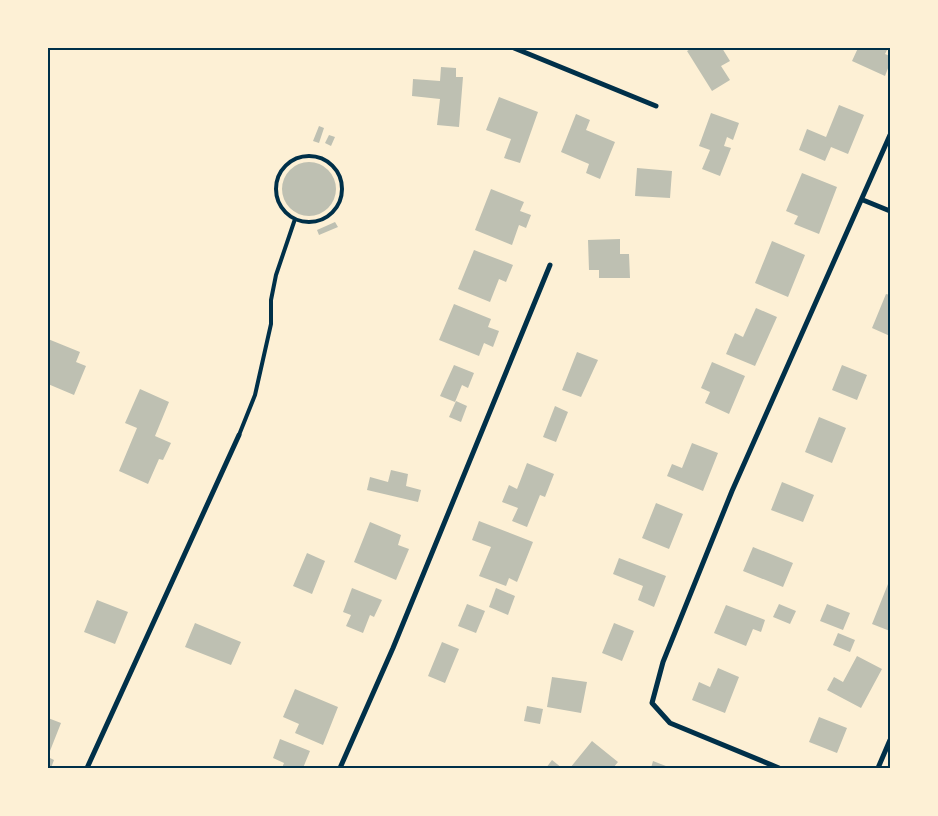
<svg xmlns="http://www.w3.org/2000/svg" width="938" height="816" font-family="Raleway,sans-serif">
<rect width="100%" height="100%" fill="#fdf0d5"/>
<!-- building -->
<path fill="#bec0b2" d="M692,48H722L730,61L721,66L730,80L712,91L687,51Z
M858,48H888L885,54L890,56V63L885,76L852,61Z
M441,67L456,68V77H463L459,127L437,125L440,99L412,96L413,79L440,81Z
M499,97L538,112L520,163L504,158L511,139L486,130Z
M839,105L864,115L848,154L831,147L825,161L799,150L807,129L826,137Z
M711,113L739,123L733,140L727,137L724,146L731,148L720,176L702,169L710,150L699,146Z
M576,114L590,120L586,130L615,142L600,179L586,173L589,164L561,152Z
M319,126L324,128L319,143L313,141Z
M329,135L335,137L331,146L325,143Z
M282 189a27 27 0 1 1 54 0a27 27 0 1 1-54 0Z
M637,168L672,171L670,198L635,196Z
M802,173L837,187L819,234L794,224L798,216L786,211Z
M491,189L524,202L520,211L531,215L526,228L519,225L512,245L475,230Z
M335,222L338,227L319,235L317,230Z
M620,239V254H629L630,278H599V270H589L588,240Z
M772,241L805,255L788,297L755,283Z
M474,250L513,265L506,282L499,279L490,302L458,289Z
M886,294L890,295V336L872,328Z
M454,304L491,319L488,327L499,331L493,347L484,343L479,356L439,340Z
M756,308L777,317L755,366L726,354L735,333L743,337Z
M48,339L80,352L76,362L86,366L74,395L48,384Z
M577,352L598,360L581,397L562,390Z
M712,362L745,376L729,414L705,403L710,392L701,388Z
M454,365L474,373L468,388L462,385L455,402L440,396Z
M842,365L867,375L857,400L832,390Z
M140,389L169,402L155,436L171,443L163,460L159,459L148,484L119,471L137,428L125,423Z
M456,401L467,406L461,422L449,417Z
M555,406L568,412L556,442L543,437Z
M819,417L846,428L832,463L805,452Z
M692,443L718,453L703,491L667,476L672,464L682,468Z
M527,463L554,474L545,497L540,495L527,527L512,521L518,508L502,502L509,485L517,489Z
M391,470L408,474L406,486L421,490L418,502L367,490L370,477L388,482Z
M782,482L814,495L803,522L771,510Z
M656,503L683,514L669,549L642,538Z
M479,521L533,542L517,582L509,578L506,586L479,576L491,547L472,540Z
M370,522L401,535L398,545L409,549L396,580L354,562Z
M753,547L793,563L783,587L743,571Z
M307,553L325,561L312,594L293,586Z
M619,558L666,576L654,607L638,600L643,586L613,574Z
M888,584L890,585V631L872,624Z
M352,588L382,600L374,617L370,615L363,633L346,626L351,615L343,612Z
M496,588L515,596L508,615L489,607Z
M97,600L128,612L115,644L84,632Z
M467,604L485,611L476,633L458,626Z
M779,604L796,611L790,624L773,617Z
M827,604L850,613L843,630L820,621Z
M726,605L765,620L761,632L753,629L746,646L714,633Z
M195,623L241,642L231,665L185,647Z
M614,623L634,631L622,661L602,653Z
M838,633L855,640L850,652L833,645Z
M442,642L459,649L445,683L428,676Z
M857,656L882,669L861,708L827,690L834,677L843,682Z
M718,668L739,677L725,713L692,700L699,682L710,687Z
M552,677L587,682L581,713L547,707Z
M295,689L338,707L323,745L295,733L299,724L283,717Z
M527,706L543,709L540,724L524,721Z
M819,717L847,728L837,753L809,742Z
M48,718L61,723L48,756Z
M280,739L310,751L303,768H282L284,763L273,758Z
M592,741L618,762L613,768H570Z
M48,757L54,760L51,768H48Z
M552,760L562,768H546Z
M653,761L671,768H651Z"/>
<g fill="none" stroke-linecap="round" stroke-linejoin="round">
<!-- service -->
<path stroke="#003049" stroke-width="4" d="M276 189a33 33 0 1 1 66 0a33 33 0 1 1-66 0Z
M239,435L255,395L271,324V300L276,275L295,219"/>
<!-- minor -->
<path stroke="#003049" stroke-width="5" d="M514,48L656,106
M863,200L890,211
M87,768L239,435
M340,768L393,648L550,265
M779,768L670,723L652,703L663,662L732,491L890,135
M878,768L890,740"/>
</g>
<!-- border -->
<rect width="938" height="816" fill="none" stroke="#fdf0d5" stroke-width="98"/>
<rect x="49" y="49" width="840" height="718" fill="none" stroke="#003049" stroke-width="2"/>
</svg>
